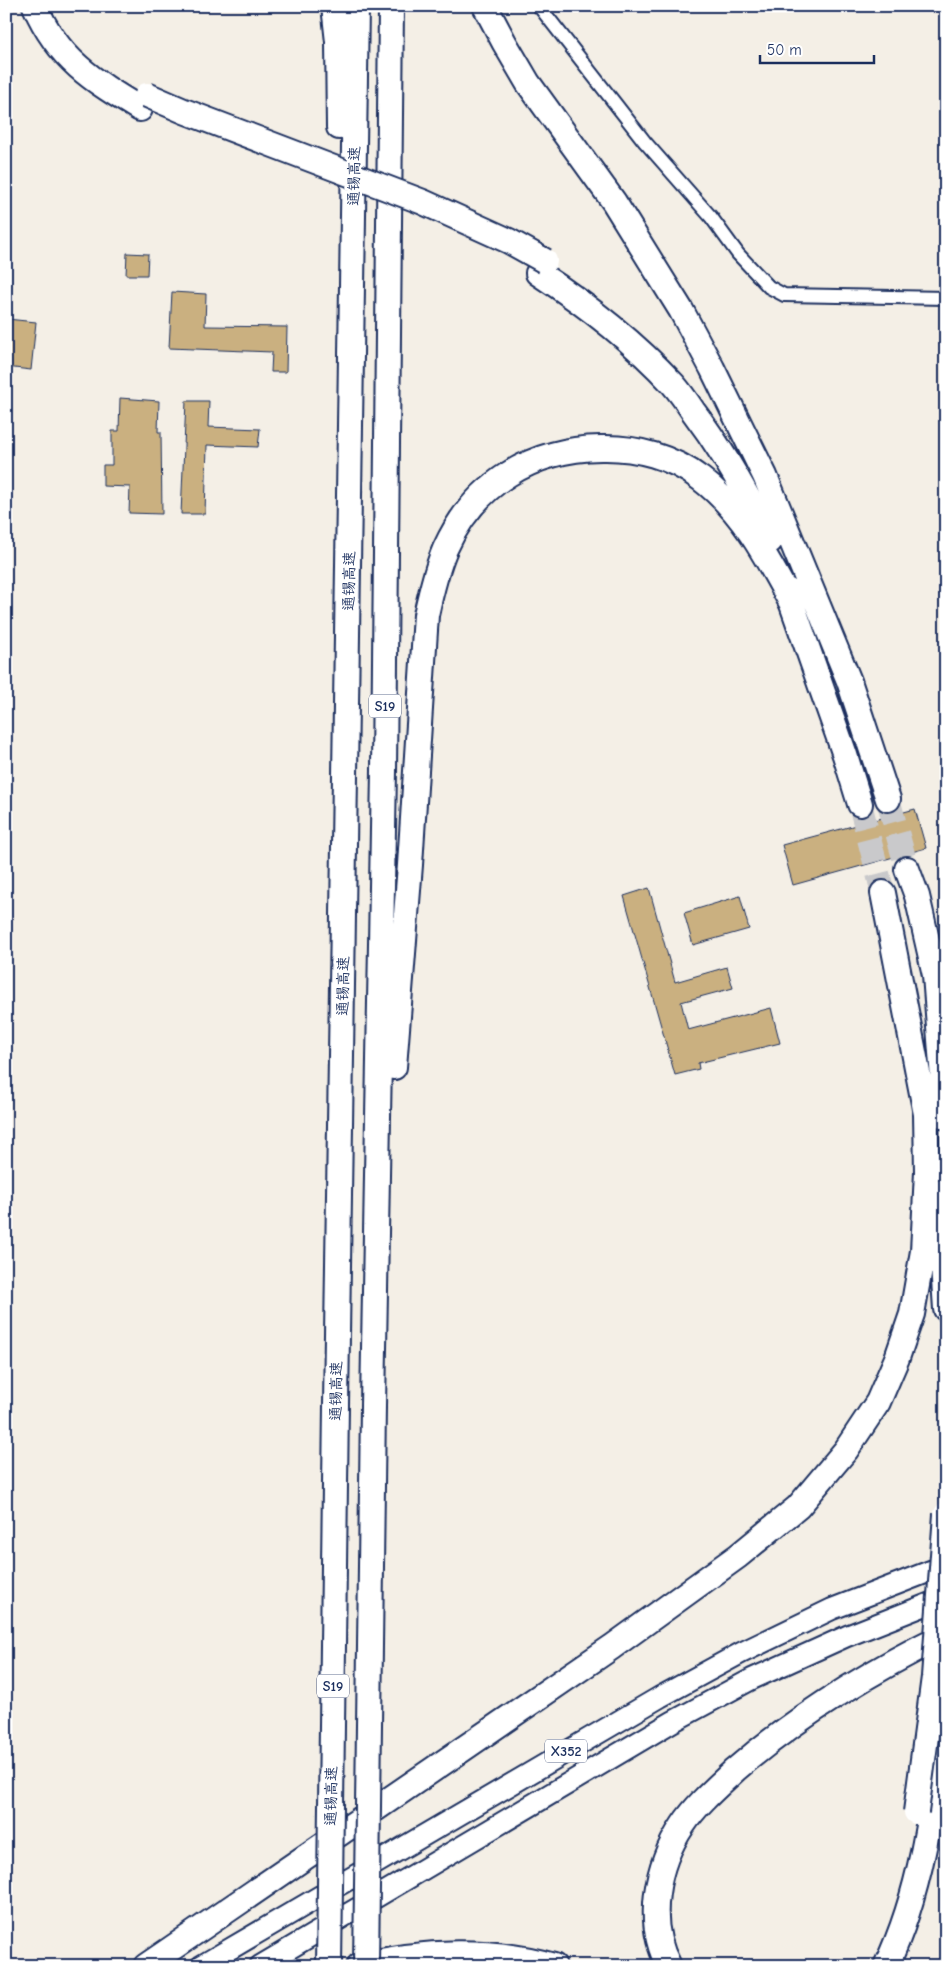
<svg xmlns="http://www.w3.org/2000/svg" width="952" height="1972" font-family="'Comic Neue','LXGW WenKai TC',sans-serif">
<rect width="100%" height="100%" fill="#f4efe6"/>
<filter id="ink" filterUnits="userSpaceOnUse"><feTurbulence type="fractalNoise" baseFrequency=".02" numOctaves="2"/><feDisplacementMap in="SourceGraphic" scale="10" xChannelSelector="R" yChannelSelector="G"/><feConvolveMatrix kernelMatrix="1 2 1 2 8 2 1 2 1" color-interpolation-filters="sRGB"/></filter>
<g filter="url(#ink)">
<!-- building -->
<path fill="#cab080" stroke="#1b2f5e" d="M127,253L148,254L147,275H126Z
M172,292L206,294L205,326L287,327L286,372H271L272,352L169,348Z
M7,319L36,322L31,370L6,367Z
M120,398L159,401L158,432H161L162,514L129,513L130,487L103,486V465H112V431H119Z
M186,401H209L208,427L260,429L258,447L207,445L205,514H181Z
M915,809L926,848L793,885L782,845Z
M649,888L675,982L727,967L733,988L681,1002L688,1030L771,1008L780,1043L698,1063L699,1069L675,1075L624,896Z
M740,896L749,929L693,945L684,913Z"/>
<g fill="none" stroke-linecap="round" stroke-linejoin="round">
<!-- highway-tunnel -->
<path stroke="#c9c9cb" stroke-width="24" stroke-dasharray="24 12" stroke-linecap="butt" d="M888,799L907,869
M860,804L883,893"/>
<!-- street casing -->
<g stroke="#1b2f5e" stroke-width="16">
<path id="street" d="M539,6L645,142L711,217L738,254L769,287L784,295L946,298"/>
</g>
<!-- primary casing -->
<g stroke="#1b2f5e" stroke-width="24">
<path id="primary" d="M201,1966L660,1697L741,1653L832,1609L946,1565
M260,1966L672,1722L752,1679L847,1636L946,1597"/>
</g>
<!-- highway casing -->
<g stroke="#1b2f5e" stroke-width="28">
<path id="highway" d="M35,6C58,59 92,80 140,109
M334,6L338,42L339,127
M485,6L504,42L528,83L614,202L681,310L712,368L765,476L849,681L888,799
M538,273C587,305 633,341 673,384C680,392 687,402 693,411C724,452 748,495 770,541
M787,590L845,755L860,804
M907,869L917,896L935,975L946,1117
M394,1067L410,865L426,615C431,592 436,570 445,549C474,484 532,449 601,448C636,447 673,457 701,479C743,511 767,558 792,604
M938,1192L946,1309
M336,1405L356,6
M373,1406L384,771L391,6
M146,1966L612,1647L738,1556L798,1507L846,1450L878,1402L897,1358L912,1314L923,1251L927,1172L926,1114L883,893
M359,1966C422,1950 492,1948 554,1966
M669,1966C645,1922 656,1865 683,1825C697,1804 717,1787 735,1770C799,1715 871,1671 946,1634
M886,1966C926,1883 934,1788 946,1698"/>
</g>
<!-- street -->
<use href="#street" stroke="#fff" stroke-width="12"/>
<!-- primary -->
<use href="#primary" stroke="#fff" stroke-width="20"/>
<!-- highway -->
<use href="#highway" stroke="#fff" stroke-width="24"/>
<!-- highway-bridge casing -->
<g stroke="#1b2f5e" stroke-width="28" stroke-linecap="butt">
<path id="highway-bridge" d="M147,95L184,111L423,202L509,241L545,261
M916,1812L934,1677L946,1514
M329,1966L336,1405
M366,1966L373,1406"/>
</g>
<!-- highway-bridge -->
<use href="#highway-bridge" stroke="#fff" stroke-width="24"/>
</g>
</g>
<g text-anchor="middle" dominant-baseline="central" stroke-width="5" stroke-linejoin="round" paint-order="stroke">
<!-- shield labels -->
<g fill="#fff" stroke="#5f6d8e" stroke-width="1">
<rect x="369" y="694.5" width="32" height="23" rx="4"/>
<rect x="317" y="1674.5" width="32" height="23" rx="4"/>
<rect x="545" y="1739.5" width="42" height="23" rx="4"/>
</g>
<g font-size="14" font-weight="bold" fill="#1b2f5e">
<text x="385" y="706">S19</text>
<text x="333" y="1686">S19</text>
<text x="566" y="1751">X352</text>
</g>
<!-- street labels -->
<g font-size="15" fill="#1b2f5e" stroke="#fff">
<text transform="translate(354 176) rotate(-89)">通锡高速</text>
<text transform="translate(349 581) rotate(-89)">通锡高速</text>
<text transform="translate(343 986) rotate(-89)">通锡高速</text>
<text transform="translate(336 1391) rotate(-89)">通锡高速</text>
<text transform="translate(331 1796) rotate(-89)">通锡高速</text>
</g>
</g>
<!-- margin -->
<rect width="952" height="1972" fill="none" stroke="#fff" stroke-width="25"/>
<rect x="12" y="12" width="927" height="1947" fill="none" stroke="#1b2f5e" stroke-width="2" filter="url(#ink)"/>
<!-- scale -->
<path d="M760 55v8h114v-8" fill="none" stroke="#1b2f5e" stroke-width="2.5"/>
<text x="767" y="55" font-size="15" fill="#1b2f5e" stroke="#ffffff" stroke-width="4" paint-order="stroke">50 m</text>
</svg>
